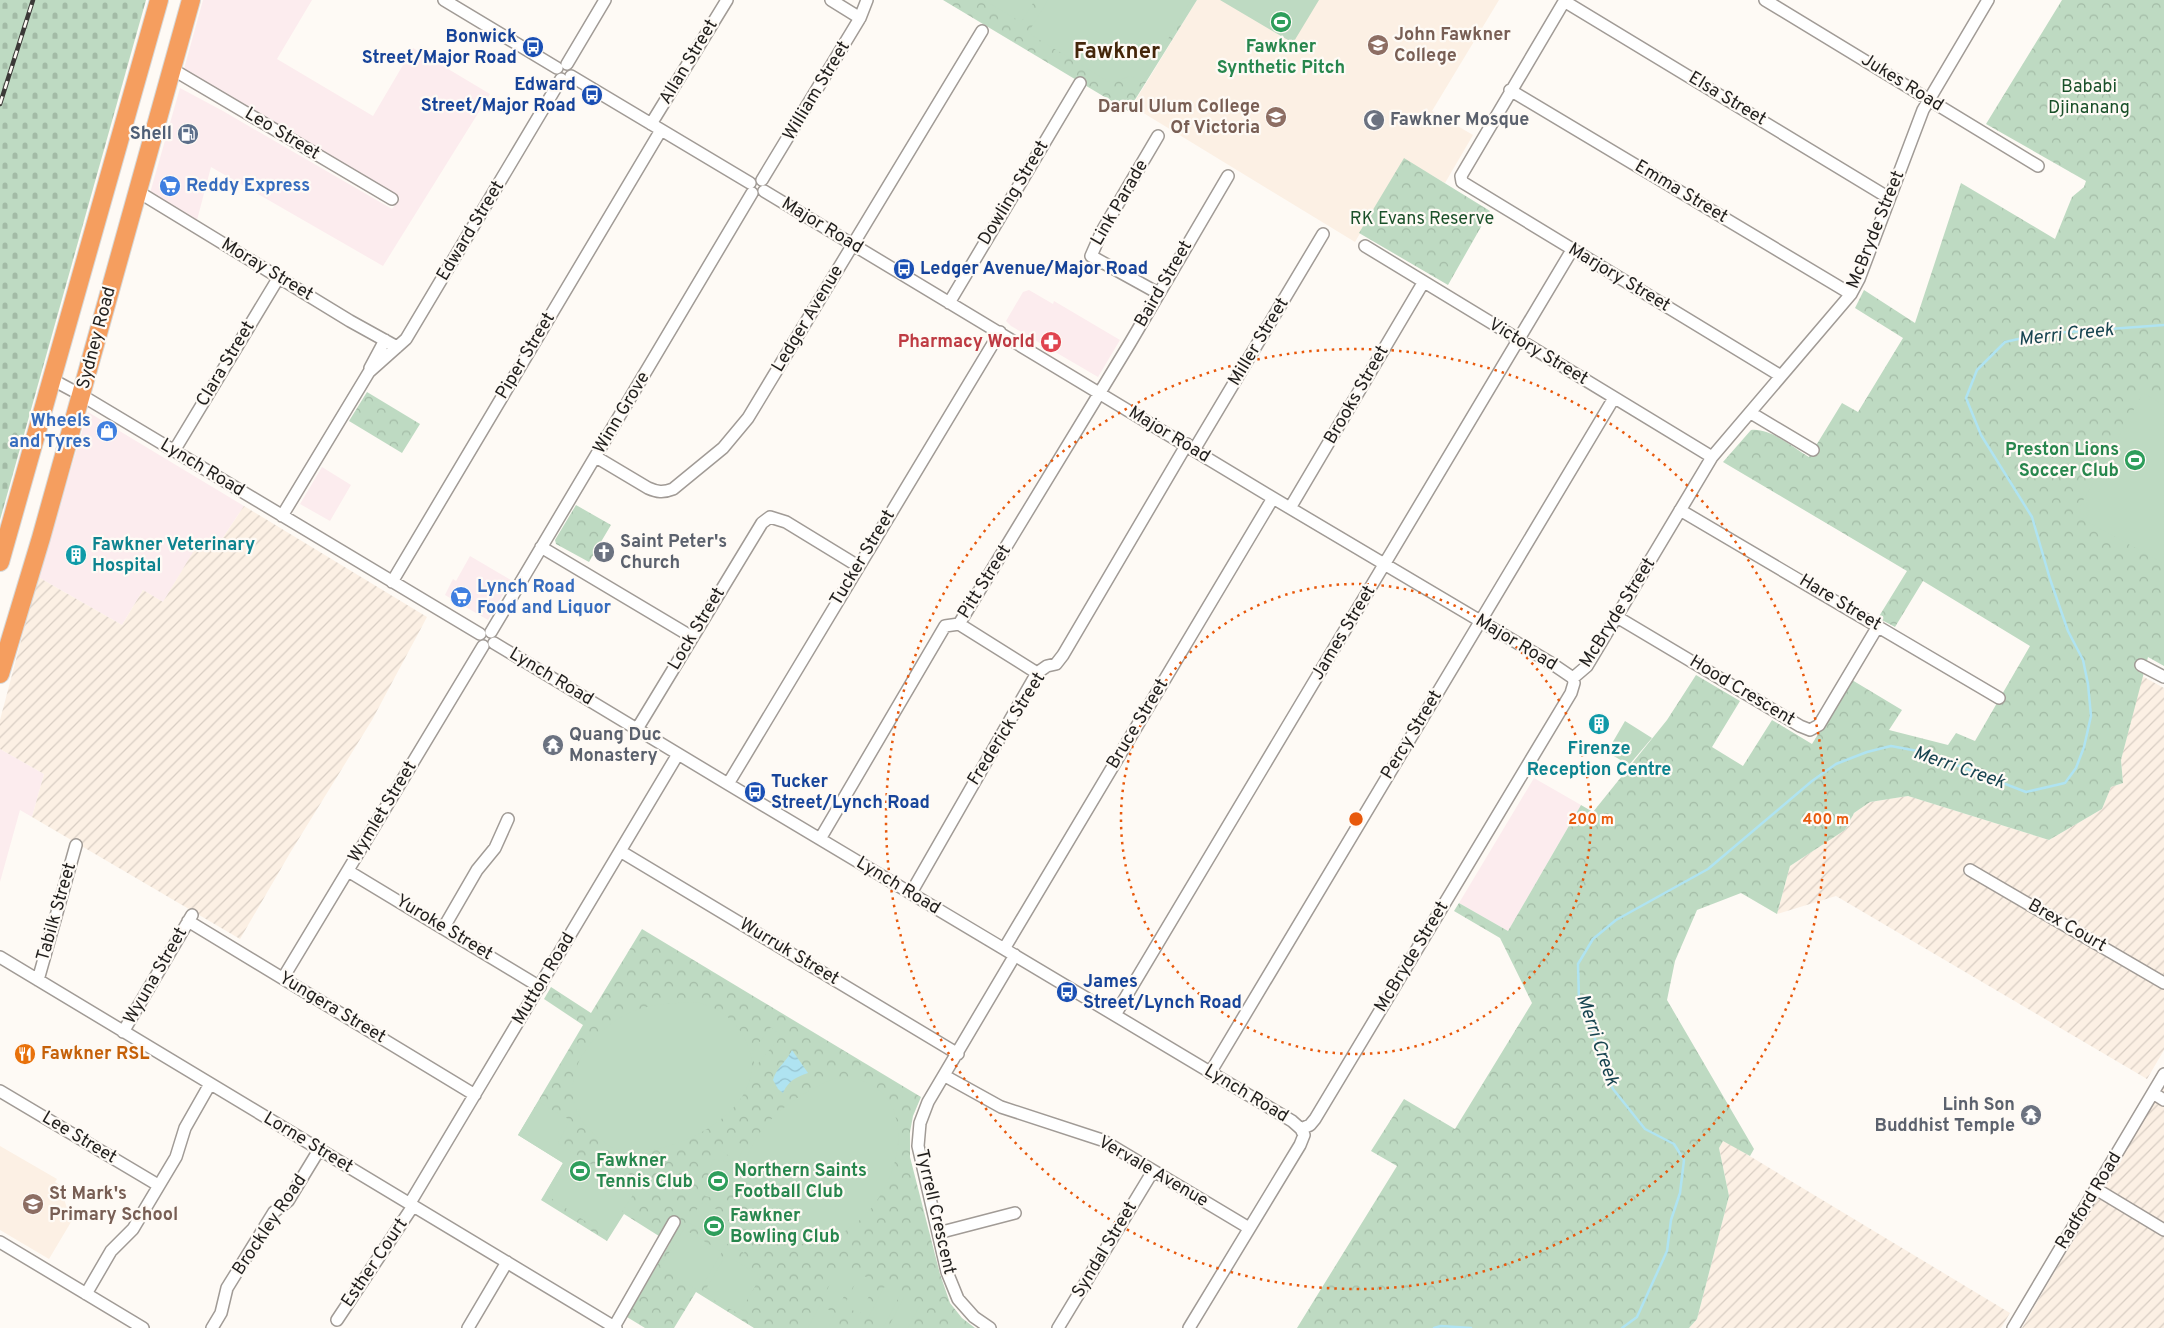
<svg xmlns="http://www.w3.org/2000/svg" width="2164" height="1328" font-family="Overpass,sans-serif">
<defs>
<pattern id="industrial-furrows" width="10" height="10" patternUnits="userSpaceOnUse" patternTransform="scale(1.25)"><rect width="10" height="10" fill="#fcf0e4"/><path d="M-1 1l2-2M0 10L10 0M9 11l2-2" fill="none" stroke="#d8cdc3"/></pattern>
<pattern id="cemetery-stones" width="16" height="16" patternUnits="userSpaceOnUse" patternTransform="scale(1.25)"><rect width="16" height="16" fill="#bedac2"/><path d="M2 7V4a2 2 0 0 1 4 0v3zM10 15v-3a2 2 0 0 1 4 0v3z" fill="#a3bba6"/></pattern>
<pattern id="park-crowns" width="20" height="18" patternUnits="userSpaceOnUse" patternTransform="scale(1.25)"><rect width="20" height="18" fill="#bedac2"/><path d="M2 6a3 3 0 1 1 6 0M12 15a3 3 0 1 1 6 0" fill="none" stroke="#a3bba6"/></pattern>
<pattern id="water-waves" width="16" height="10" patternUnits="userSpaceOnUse" patternTransform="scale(1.25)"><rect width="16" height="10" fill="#afe3f1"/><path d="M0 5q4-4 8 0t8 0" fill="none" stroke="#96c2ce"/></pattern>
</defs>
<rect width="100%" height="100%" fill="#fefaf5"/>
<!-- commercial -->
<path fill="#fcecee" d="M203,0H312L277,59L373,116L413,48L490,94L383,266L211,167L197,220L150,193L180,88L223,111L392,209L400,198L184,69Z
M1029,290L1053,304L1054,301L1120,340L1098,377L1011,326L1006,321L1023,292Z
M88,412L244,506L214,551L199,543L163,602L143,590L122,625L38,577Z
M322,467L351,485L330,521L300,504Z
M470,556L511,580L488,620L445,595L453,579L456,581Z
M0,749L44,774L32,817L20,810L0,882Z
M1534,778L1581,805L1508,931L1459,903Z"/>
<!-- industrial -->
<path fill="url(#industrial-furrows)" d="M244,506L427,617L372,720L290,853L240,939L32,817L44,774L0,749V720L38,577L122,625L143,590L163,602L199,542L214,551Z
M2142,676L2164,688V1050L2147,1079L1836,896L1777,914L1790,866L1845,830L1854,813L1870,802L1908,796L2049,840L2102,809L2111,787L2123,783L2121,760Z
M2164,1084V1328H2022Z
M1723,1140L2010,1313L2001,1328H1689L1697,1319L1729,1196L1719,1148Z"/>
<!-- built -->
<path fill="#fcf0e4" d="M1197,0H1499L1432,111L1473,135L1445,183L1404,159L1355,242L1132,106Z
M0,1146L57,1179L55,1182L60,1185L71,1222L49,1259L0,1230Z"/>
<!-- cemetery -->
<path fill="url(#cemetery-stones)" d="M0,0H146L0,520Z"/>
<!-- park -->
<path fill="url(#park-crowns)" d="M943,0H1197L1128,111Z
M2062,0H2164V666L2148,657L2121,760L2123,783L2111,787L2102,809L2049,840L1908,796L1870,802L1854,813L1845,830L1790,866L1777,914L1741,893L1697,910L1675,961L1667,1000L1754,1149L1750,1156L1723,1141L1719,1148L1729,1196L1697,1319L1689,1328H1297L1397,1166L1371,1151L1404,1099L1455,1129L1532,1003L1500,938L1454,911L1459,903L1508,931L1581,805L1593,812L1667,720L1696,675L1740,701L1712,747L1743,766L1772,720L1812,744L1852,680L1902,710L1889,730L1948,745L1956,733L1975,741L2030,646L1923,581L1895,627L1878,618L1907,571L1723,462L1751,430C1771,428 1792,447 1809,457L1842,403L1858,412L1903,338L1855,308L1864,290L1915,323L1961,183L2055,239L2072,197L2084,187L2086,181L1986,124Z
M1404,158L1490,211L1448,285L1359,233Z
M367,392L420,424L402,453L349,421Z
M576,505L611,525L589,562L556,544L555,540Z
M642,929L921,1097L913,1116L910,1132V1157L940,1274L950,1303L962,1318L975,1328H754L696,1292L674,1328H645L627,1317L670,1243L624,1214L607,1241L541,1200L563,1163L518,1135L583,1025L544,999L551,987L591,1013Z"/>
<!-- garden -->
<path fill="#bedac2" d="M984,0H1035L1021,22Z
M1048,0H1191L1142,83L1130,76L1111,83L1028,33Z
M1220,0H1319L1293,43Z
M2143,393L2164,405L2163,563L2075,515Z
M1625,721L1652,738L1629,765L1607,752Z
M695,1002C714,1006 731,1016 741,1032C781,1093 702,1143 650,1150C641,1151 628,1153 620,1151C614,1149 608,1145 603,1141C548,1104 575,1041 625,1015C645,1004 672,1003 695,1002Z
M771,1027L781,1036L755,1067L752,1052Z
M838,1077C948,1078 893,1258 789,1243C772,1241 755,1229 749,1213C724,1147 782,1099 838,1077Z
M538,1102L570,1120L558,1143L622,1184L627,1178L639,1185L607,1236L545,1194L563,1163L518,1135Z
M734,1135L739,1138L737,1142L745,1146L737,1161L720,1150L727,1137L731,1139Z
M713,1159L739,1164L736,1176L731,1175L723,1200L705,1196L708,1186L705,1185Z
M703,1202L730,1217L728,1221L744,1230L742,1234L751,1240L744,1253L685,1221L690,1211L694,1213Z
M684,1229L722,1252L699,1291L660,1267Z
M726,1255L761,1276L739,1314L703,1294Z
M840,1264L856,1272L840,1304L824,1296Z
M860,1274L876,1282L860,1314L844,1306Z
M884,1287L900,1295L884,1326L868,1318Z
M904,1297L920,1305L908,1328H888Z
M820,1305L835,1313L828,1328H808Z"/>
<!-- water -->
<path fill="url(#water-waves)" d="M792,1050L808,1073C796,1077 788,1081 783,1093L778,1089L773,1080C776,1068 787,1061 792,1050Z"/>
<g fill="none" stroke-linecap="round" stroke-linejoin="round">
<!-- stream -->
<path stroke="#afe3f1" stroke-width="2.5" d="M1434,1328L1441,1326L1471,1328
M1622,1328L1637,1317L1667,1251L1671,1220L1680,1193L1684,1160L1674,1144L1645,1129L1613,1089L1600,1061L1592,1025L1579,1001L1578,964L1593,939L1616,920L1708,869L1812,781L1836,764L1867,752L1891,746L1923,752L2026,792L2065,783L2076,768L2084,747L2091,716L2088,684L2083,660L2068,631L2050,579L2032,517L1981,435L1966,398L1977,370L2005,342L2041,334L2164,325"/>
<!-- minor casing -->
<g stroke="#a19b96" stroke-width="14">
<path id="minor" d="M444,0L557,68
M831,0L860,18
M1565,0L1461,176L1462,182L1781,376
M1765,0L2038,166
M1564,1L1889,198
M567,64L605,0
M172,69L392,199
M571,76L750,183
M1510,90L1851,294
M651,124L727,0
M1158,136L1102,231L1091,256L1158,293
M762,180L860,18L867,0
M137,191L350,321L397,347
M764,191L1273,498L1551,663L1573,678
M1365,246L1712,457
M949,303L1080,83
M370,368L385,340
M53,380L81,395L480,634
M1751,413L1813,450
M1194,450L1323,234
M174,451L279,277
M596,457L648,488C657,492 663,493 673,489L723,448L748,418L982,31
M1290,508L1423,283
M1680,510L1999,698
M282,516L369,372L406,339L561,79
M541,547L692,637
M392,582L661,130
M1617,617L1800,726L1810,730L1819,725L1878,626
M959,624L1037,673
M491,632L752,193
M494,643L728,784L1292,1121L1301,1129
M2141,665L2164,677
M637,729L762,523L770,517L786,522L858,566
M728,784L1000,332
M820,839L945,626L959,624L1130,343L1228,176
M620,851L958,1054
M1970,870L2164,983
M348,871L540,987
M911,893L1037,673L1047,666L1056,664L1063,655L1187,444
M188,921L475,1095
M444,927L477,870L495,848L508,819
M1004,949L1273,498
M0,957L616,1328
M283,978L483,646
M38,980L76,845
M1115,1015L1572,250
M123,1032L192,915
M1210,1073L1614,398
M945,1076L1001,1107L1102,1140L1249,1228
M0,1091L158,1185
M2153,1093L2164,1100
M2096,1189L2164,1230
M410,1203L678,754
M938,1233L1015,1213
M0,1242L143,1328
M86,1294L111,1251L133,1229L176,1157L185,1128L210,1084
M337,1320L413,1206
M614,1327L674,1222
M212,1328L221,1313L227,1288L274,1212L288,1201L319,1150
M468,1328L507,1262
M990,1328L974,1317L958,1299L947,1272L918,1146L920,1123L928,1102L1015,955
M1058,1328L1153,1171
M1189,1328L1300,1145L1304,1135L1301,1129L1310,1125L1315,1119L1571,693L1574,683L1573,678L1587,666L1712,457L1851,294L1859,279L1923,110L1988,0
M2013,1328L2164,1074"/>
</g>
<!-- highway casing -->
<g stroke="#d7d7d6" stroke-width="20">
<path id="highway" d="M0,562L159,0
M0,674L41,538L191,0"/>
</g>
<!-- minor -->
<use href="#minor" stroke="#fff" stroke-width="11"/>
<!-- highway -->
<use href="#highway" stroke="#f59e5f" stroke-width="18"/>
<!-- rail casing -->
<g stroke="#3b3937" stroke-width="4.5">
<path id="rail" d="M0,104L33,0"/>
</g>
<!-- rail -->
<use href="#rail" stroke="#fefaf5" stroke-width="2.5" stroke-dasharray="8" stroke-linecap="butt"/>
</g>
<!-- distance rings -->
<g fill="none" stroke="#e8590c" stroke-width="2.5" stroke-dasharray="2.5 5">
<circle cx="1356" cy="819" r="235"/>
<circle cx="1356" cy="819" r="470"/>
</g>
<!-- icons -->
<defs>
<g id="stadium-disc" transform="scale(1.125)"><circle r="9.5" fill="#2e9e5b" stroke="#fefaf5"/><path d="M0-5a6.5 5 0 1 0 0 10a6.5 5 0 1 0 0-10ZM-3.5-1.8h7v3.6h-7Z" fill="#fff"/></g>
<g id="school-disc" transform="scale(1.125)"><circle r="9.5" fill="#8d6e63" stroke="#fefaf5"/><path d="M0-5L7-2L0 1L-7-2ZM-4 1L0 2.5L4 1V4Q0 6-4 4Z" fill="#fff"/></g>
<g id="bus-disc" transform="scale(1.125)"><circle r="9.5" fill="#1a4fb4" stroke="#fefaf5"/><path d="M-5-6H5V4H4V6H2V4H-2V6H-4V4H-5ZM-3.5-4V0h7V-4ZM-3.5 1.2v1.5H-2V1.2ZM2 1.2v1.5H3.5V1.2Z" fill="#fff"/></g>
<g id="mosque-disc" transform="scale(1.125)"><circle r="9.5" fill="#6b7280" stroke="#fefaf5"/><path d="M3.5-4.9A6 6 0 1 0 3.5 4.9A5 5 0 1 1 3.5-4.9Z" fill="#fff"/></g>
<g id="fuel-disc" transform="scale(1.125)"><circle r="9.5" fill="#5c6f8a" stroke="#fefaf5"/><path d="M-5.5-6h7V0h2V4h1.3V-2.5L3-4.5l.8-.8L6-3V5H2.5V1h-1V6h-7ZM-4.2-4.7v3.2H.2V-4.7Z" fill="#fff"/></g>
<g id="supermarket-disc" transform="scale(1.125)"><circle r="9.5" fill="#3f7fe0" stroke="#fefaf5"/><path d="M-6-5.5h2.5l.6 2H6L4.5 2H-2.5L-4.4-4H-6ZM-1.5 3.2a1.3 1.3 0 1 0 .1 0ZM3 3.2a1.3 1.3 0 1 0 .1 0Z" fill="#fff"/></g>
<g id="pharmacy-disc" transform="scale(1.125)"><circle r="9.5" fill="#e0444e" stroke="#fefaf5"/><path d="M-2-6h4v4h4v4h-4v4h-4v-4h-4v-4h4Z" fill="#fff"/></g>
<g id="shop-disc" transform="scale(1.125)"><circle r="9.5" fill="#3f7fe0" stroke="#fefaf5"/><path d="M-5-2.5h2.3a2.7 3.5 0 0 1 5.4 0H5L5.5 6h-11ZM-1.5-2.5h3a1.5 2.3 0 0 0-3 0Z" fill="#fff"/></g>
<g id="church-disc" transform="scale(1.125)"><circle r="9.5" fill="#6b7280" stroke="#fefaf5"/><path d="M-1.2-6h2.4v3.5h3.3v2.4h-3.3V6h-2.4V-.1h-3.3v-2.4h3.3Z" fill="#fff"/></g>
<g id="building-disc" transform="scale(1.125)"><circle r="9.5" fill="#0f9aa8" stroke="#fefaf5"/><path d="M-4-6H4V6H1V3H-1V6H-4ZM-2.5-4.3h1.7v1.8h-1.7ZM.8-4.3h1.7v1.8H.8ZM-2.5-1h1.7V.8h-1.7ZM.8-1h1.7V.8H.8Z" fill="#fff"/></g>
<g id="temple-disc" transform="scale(1.125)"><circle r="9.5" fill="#6b7280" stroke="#fefaf5"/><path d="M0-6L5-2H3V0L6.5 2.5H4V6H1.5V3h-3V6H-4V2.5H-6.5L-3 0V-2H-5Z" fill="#fff"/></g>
<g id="restaurant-disc" transform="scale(1.125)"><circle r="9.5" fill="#e8710a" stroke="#fefaf5"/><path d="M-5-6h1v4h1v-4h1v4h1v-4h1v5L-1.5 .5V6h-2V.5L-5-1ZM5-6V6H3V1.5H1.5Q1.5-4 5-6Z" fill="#fff"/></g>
</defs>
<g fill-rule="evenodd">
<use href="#stadium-disc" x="1281" y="22"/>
<use href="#school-disc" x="1378" y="45"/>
<use href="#bus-disc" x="533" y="47"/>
<use href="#bus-disc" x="592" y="95"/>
<use href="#school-disc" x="1276" y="117"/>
<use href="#mosque-disc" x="1374" y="120"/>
<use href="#fuel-disc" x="188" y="134"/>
<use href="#supermarket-disc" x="170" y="186"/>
<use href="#bus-disc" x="904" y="269"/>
<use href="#pharmacy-disc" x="1051" y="342"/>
<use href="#shop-disc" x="107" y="431"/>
<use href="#stadium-disc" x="2135" y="460"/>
<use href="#church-disc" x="604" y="552"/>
<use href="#building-disc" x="76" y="555"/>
<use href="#supermarket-disc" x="461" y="597"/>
<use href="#building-disc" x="1599" y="724"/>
<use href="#temple-disc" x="553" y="745"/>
<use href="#bus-disc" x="755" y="792"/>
<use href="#bus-disc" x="1067" y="992"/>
<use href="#restaurant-disc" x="25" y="1054"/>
<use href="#temple-disc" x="2031" y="1115"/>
<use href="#stadium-disc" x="580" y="1171"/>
<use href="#stadium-disc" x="718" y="1181"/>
<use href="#school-disc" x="33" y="1204"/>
<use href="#stadium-disc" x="714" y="1226"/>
</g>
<g text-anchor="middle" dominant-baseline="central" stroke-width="4.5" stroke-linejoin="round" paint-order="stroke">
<!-- education labels -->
<g font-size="18" font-weight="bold" fill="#785e54" stroke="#fefaf5" text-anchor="start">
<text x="1394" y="35">John Fawkner<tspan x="1394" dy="21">College</tspan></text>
<text x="1260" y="107" text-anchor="end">Darul Ulum College<tspan x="1260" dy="21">Of Victoria</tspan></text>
<text x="49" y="1194">St Mark's<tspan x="49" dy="21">Primary School</tspan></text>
</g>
<!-- transit labels -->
<g font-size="18" font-weight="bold" fill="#164399" stroke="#fefaf5" text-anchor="start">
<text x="517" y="37" text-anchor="end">Bonwick<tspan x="517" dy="21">Street/Major Road</tspan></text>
<text x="576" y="85" text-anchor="end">Edward<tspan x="576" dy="21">Street/Major Road</tspan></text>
<text x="920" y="269">Ledger Avenue/Major Road</text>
<text x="771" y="782">Tucker<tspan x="771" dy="21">Street/Lynch Road</tspan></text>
<text x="1083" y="982">James<tspan x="1083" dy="21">Street/Lynch Road</tspan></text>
</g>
<!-- leisure labels -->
<g font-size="18" font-weight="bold" fill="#27864d" stroke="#fefaf5" text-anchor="start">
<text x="1281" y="47" text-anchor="middle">Fawkner<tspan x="1281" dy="21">Synthetic Pitch</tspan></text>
<text x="2119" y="450" text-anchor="end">Preston Lions<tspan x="2119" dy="21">Soccer Club</tspan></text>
<text x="596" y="1161">Fawkner<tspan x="596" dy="21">Tennis Club</tspan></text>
<text x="734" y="1171">Northern Saints<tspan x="734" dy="21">Football Club</tspan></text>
<text x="730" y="1216">Fawkner<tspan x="730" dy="21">Bowling Club</tspan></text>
</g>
<!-- street labels -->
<g font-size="18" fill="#211f1d" stroke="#fefaf5">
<text transform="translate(689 62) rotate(-59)">Allan Street</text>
<text transform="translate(1902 83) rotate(32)">Jukes Road</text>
<text transform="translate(817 91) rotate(-59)">William Street</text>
<text transform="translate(1727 99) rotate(31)">Elsa Street</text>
<text transform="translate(282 134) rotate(31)">Leo Street</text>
<text transform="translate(1681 192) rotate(31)">Emma Street</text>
<text transform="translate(1014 193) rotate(-59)">Dowling Street</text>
<text transform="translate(1120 203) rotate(-60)">Link Parade</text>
<text transform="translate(822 226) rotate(31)">Major Road</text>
<text transform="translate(1876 230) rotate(-68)">McBryde Street</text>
<text transform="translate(471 231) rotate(-59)">Edward Street</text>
<text transform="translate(267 270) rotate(31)">Moray Street</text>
<text transform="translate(1619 278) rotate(31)">Marjory Street</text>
<text transform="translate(1164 284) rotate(-60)">Baird Street</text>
<text transform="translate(808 319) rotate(-59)">Ledger Avenue</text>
<text transform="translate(97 338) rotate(-75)">Sydney Road</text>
<text transform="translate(1259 342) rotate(-59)">Miller Street</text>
<text transform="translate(1538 352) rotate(31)">Victory Street</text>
<text transform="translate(526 356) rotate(-59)">Piper Street</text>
<text transform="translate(226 364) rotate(-59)">Clara Street</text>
<text transform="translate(1357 395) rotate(-60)">Brooks Street</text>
<text transform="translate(622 413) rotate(-59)">Winn Grove</text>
<text transform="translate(1169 435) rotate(31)">Major Road</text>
<text transform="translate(202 468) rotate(31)">Lynch Road</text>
<text transform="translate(863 558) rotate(-59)">Tucker Street</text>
<text transform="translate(985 582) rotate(-58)">Pitt Street</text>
<text transform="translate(1840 603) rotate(31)">Hare Street</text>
<text transform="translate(1618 613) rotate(-58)">McBryde Street</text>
<text transform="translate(697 629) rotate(-59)">Lock Street</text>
<text transform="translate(1344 633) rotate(-59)">James Street</text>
<text transform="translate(1516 643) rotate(31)">Major Road</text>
<text transform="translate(551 677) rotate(31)">Lynch Road</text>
<text transform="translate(1742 691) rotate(31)">Hood Crescent</text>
<text transform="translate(1138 724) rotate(-59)">Bruce Street</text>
<text transform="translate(1007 729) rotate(-58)">Frederick Street</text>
<text transform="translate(1412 735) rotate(-59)">Percy Street</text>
<text transform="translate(383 812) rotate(-59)">Wymlet Street</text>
<text transform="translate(898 886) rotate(31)">Lynch Road</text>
<text transform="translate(57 912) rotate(-74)">Tabilk Street</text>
<text transform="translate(2067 926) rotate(30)">Brex Court</text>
<text transform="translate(444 928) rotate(31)">Yuroke Street</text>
<text transform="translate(789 952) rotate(31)">Wurruk Street</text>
<text transform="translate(1412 957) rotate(-59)">McBryde Street</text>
<text transform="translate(156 976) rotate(-60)">Wyuna Street</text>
<text transform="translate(544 979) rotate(-59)">Mutton Road</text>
<text transform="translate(332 1008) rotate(31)">Yungera Street</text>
<text transform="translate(1246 1094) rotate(31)">Lynch Road</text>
<text transform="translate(79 1138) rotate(31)">Lee Street</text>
<text transform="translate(308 1143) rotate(31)">Lorne Street</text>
<text transform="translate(1153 1172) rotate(30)">Vervale Avenue</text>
<text transform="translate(2089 1201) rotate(-59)">Radford Road</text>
<text transform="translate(935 1212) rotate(77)">Tyrrell Crescent</text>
<text transform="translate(270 1225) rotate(-56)">Brockley Road</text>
<text transform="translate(1105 1250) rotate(-59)">Syndal Street</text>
<text transform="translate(375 1263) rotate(-56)">Esther Court</text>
</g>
<!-- park labels -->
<g font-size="18" fill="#1a5029" stroke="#fefaf5">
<text x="2089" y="87">Bababi<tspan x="2089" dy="21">Djinanang</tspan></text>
<text x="1422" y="219">RK Evans Reserve</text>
</g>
<!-- worship labels -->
<g font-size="18" font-weight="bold" fill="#5b616d" stroke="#fefaf5" text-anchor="start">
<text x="1390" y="120">Fawkner Mosque</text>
<text x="620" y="542">Saint Peter's<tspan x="620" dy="21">Church</tspan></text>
<text x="569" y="735">Quang Duc<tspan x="569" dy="21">Monastery</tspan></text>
<text x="2015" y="1105" text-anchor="end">Linh Son<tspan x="2015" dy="21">Buddhist Temple</tspan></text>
</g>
<!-- service labels -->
<g font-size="18" font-weight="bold" fill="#4e5e75" stroke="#fefaf5" text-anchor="end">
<text x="172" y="134">Shell</text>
</g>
<!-- shop labels -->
<g font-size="18" font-weight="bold" fill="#366cbe" stroke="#fefaf5" text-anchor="start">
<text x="186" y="186">Reddy Express</text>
<text x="91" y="421" text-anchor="end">Wheels<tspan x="91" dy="21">and Tyres</tspan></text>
<text x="477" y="587">Lynch Road<tspan x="477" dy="21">Food and Liquor</tspan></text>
</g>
<!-- health labels -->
<g font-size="18" font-weight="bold" fill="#be3a42" stroke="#fefaf5" text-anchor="end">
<text x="1035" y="342">Pharmacy World</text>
</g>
<!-- culture labels -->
<g font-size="18" font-weight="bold" fill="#0d838f" stroke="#fefaf5" text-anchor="start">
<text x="92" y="545">Fawkner Veterinary<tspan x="92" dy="21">Hospital</tspan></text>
<text x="1599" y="749" text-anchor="middle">Firenze<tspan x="1599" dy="21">Reception Centre</tspan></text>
</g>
<!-- food labels -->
<g font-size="18" font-weight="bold" fill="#c56008" stroke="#fefaf5" text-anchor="start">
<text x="41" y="1054">Fawkner RSL</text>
</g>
<!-- water labels -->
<g font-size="19" font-style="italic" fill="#174450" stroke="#fefaf5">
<text transform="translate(2066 335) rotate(-6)">Merri Creek</text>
<text transform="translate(1959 768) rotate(19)">Merri Creek</text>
<text transform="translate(1597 1040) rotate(71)">Merri Creek</text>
</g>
<!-- district labels -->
<g font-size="22" font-weight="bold" fill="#44260a" stroke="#fefaf5">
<text x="1117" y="52">Fawkner</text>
</g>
</g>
<circle cx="1356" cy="819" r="8" fill="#e8590c" stroke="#fefaf5" stroke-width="2.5"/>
<g font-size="15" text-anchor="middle" font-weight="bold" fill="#e8590c" stroke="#fefaf5" stroke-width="4.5" stroke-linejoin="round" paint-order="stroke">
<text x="1591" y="824">200 m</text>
<text x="1826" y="824">400 m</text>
</g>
</svg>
